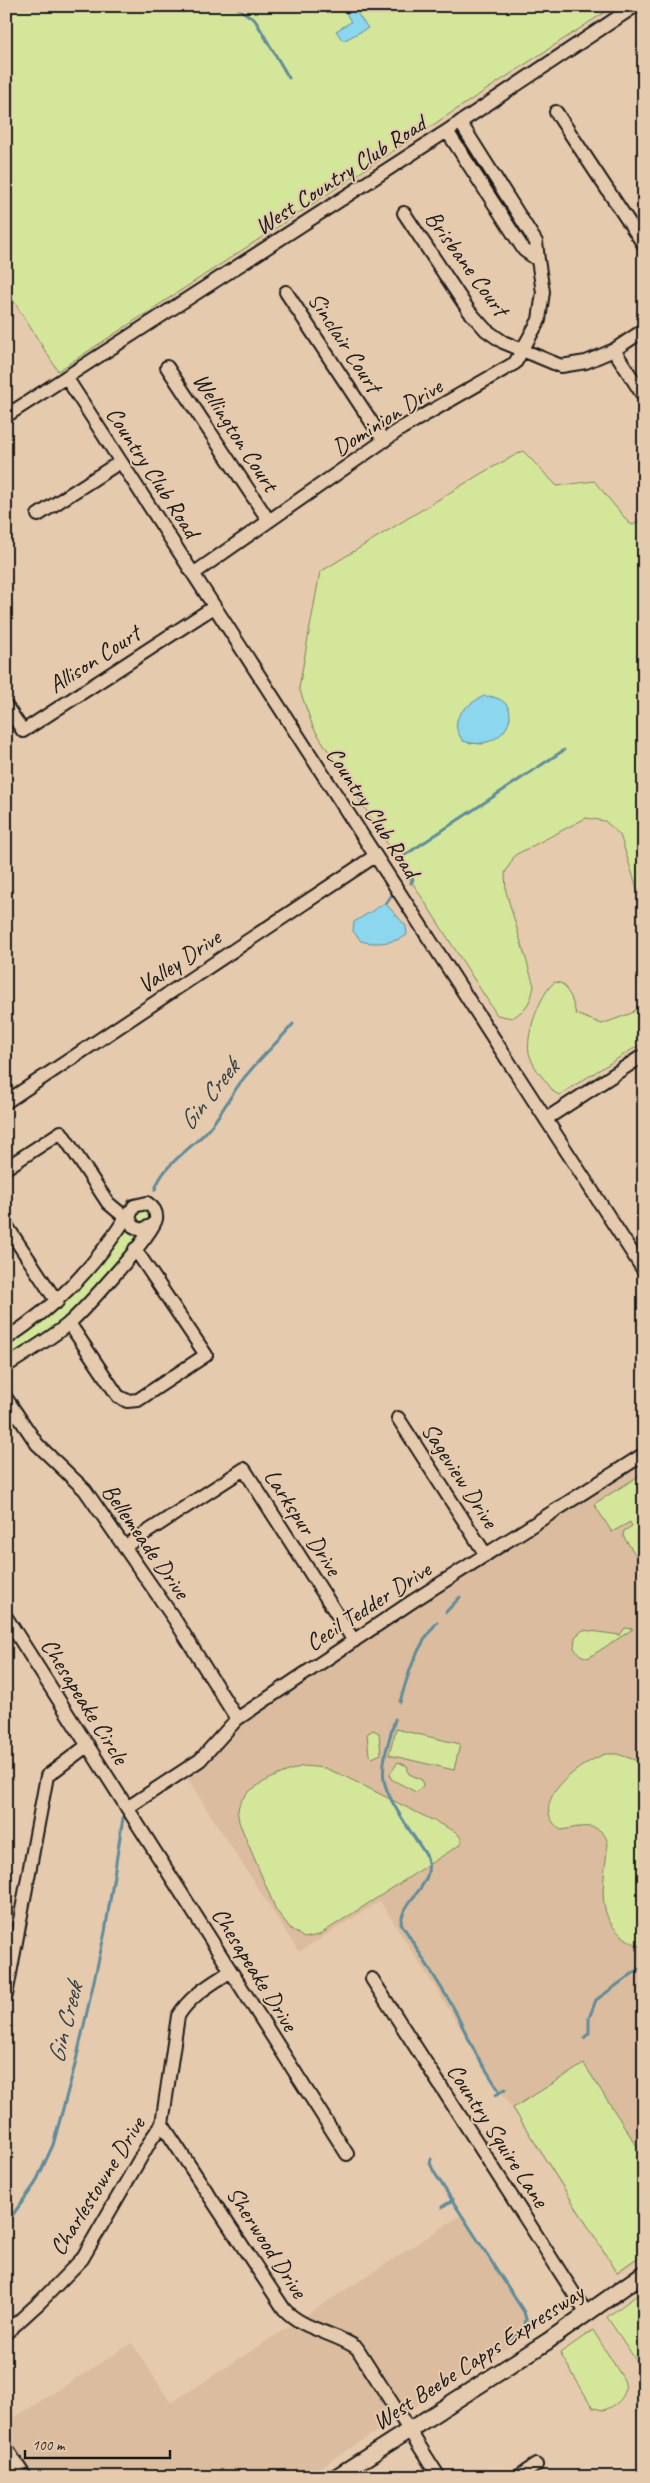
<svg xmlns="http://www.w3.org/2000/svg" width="650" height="2483" font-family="Caveat,sans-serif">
<rect width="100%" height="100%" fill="#e6caad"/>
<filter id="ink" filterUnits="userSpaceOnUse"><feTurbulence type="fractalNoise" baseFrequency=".02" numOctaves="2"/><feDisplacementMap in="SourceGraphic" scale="10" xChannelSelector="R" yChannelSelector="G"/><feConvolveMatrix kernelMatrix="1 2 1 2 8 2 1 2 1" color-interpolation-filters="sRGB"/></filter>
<g filter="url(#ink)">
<!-- built -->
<path fill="#dbbc9e" d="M644,1462V2255L617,2274L380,1901L299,1952L187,1778L205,1764L240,1725L259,1712L423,1602Z
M461,2215L535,2330L305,2477H31L6,2439V2423L132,2343L171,2403Z"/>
<!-- green -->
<path fill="#d4e69a" stroke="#78815b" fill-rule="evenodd" d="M6,6H614L58,371L6,289Z
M523,451L557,486L594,481L629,523L633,525L638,522L644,514V910L620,835L605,821L586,818L515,855L505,873L506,892L534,986C531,1002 526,1010 512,1018L497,1015L313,727L299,688L320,572L482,473ZM491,696L506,704L483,744L468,743Z
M555,982L563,984L571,997L576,1014L602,1024L632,1013L644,1001V1042L559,1095L554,1092C546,1081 534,1069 530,1056C523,1040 541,991 555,982Z
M139,1208L150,1211L151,1223L137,1224L135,1212Z
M128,1229L136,1234L135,1238L109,1273L63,1321L6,1360V1345L54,1311L85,1281Z
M639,1476L644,1482V1567L623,1536L624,1531L632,1526L630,1522L612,1532L594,1504Z
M625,1628L633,1629L588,1658L580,1655L574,1648L575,1637L583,1630L620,1635Z
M396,1729L460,1744L454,1770L389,1755Z
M373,1730L379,1733L381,1754L372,1758L369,1755L367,1734Z
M605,1754H617L644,1763V1948C591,1927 603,1890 608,1843C601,1820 580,1827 561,1830C524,1803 579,1764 605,1754Z
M398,1762L407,1766L409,1774L422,1780L423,1786L416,1792L391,1779L390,1774Z
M303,1766L325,1768L344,1776L456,1832L461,1838V1844L319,1935L304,1938L291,1929L276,1910L239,1822C239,1818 237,1814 238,1810C240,1787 285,1772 303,1766Z
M584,2064L644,2157V2253L617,2272L513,2108Z
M644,2290V2372L607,2317Z
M593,2330L624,2380C629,2395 618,2405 604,2410L593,2408L560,2353Z"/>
<!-- water -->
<path fill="#8cd6ee" stroke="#5f8c9a" d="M354,9L368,28L343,41L336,31L351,22L346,13Z
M484,696C532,697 507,756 463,741C446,719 465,706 484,696Z
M385,903L406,926L407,935C397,943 372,945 361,941L353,931L354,922Z"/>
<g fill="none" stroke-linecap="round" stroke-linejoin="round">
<!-- stream -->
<path stroke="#5f8c9a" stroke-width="3" d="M235,6L255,20L289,78
M411,883L413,879L401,862L402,857L564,750
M386,904L392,895
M155,1190C162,1165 190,1150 207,1131C223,1113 233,1089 249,1072C263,1055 279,1041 293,1024
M446,1612L460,1597
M400,1702C409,1670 416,1648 437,1622
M395,1719C390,1738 381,1760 384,1780C387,1800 414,1836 426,1855C438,1886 403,1896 401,1923L452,2005L476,2054L500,2092
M584,2038L589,2033V2018L596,2000L639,1969
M496,2095L505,2089
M431,2159L430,2163L434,2172L524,2312L526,2319L524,2330L507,2342
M442,2207L453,2200
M6,2224L35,2184L53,2145L75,2065L105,1932L123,1818"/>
<!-- minor casing -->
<g stroke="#1c1c1c" stroke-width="16">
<path id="minor" d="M556,112L644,245
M447,131L524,250L538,260L536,242L460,122
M404,213L469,311L486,330L503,342L561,366L586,362L614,350L644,330
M286,292L384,441
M614,350L644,397
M167,367L269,521
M66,377L644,1271
M6,416L447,131L635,6
M38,515L120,462
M193,574L402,428L515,363L539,320L543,292L538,260
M6,706L23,731L214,607
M6,1102L375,856
M546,1119L644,1055
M6,1168L61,1132L108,1203L126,1218
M6,1225L57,1302
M69,1323L118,1396L127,1401L138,1400L206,1355L135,1249
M6,1339C60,1303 96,1266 130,1211
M6,1366C27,1353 48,1340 67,1325C82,1312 153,1235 156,1219C157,1212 153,1207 147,1203L134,1206L129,1217L133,1226L141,1230L153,1225
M6,1398L37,1444L85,1490L175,1620L237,1719
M398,1418L486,1555
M124,1547L244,1469L354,1641
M6,1617L347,2154
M127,1808L200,1760L237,1719L413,1601L644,1454
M372,1979L587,2314
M6,1995L47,1776L88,1745
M162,2124L284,2309C303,2330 334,2332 357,2348L439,2477
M6,2333L40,2302L82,2259L152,2138L162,2124L178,2016C191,1995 210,1985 231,1971
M6,2448L25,2477
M518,2477L536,2465"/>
</g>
<!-- major casing -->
<g stroke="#1c1c1c" stroke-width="19">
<path id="major" d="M336,2477L548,2341L644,2273"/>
</g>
<!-- minor -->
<use href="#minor" stroke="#e6caad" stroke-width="12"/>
<!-- major -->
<use href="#major" stroke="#e6caad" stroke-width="15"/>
</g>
</g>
<g text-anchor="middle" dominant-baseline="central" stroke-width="4" stroke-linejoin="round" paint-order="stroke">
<!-- street labels -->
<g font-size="24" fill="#1c1c1c" stroke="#e6caad">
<text transform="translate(340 175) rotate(-33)">West Country Club Road</text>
<text transform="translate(467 263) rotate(54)">Brisbane Court</text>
<text transform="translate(345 342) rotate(57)">Sinclair Court</text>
<text transform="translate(387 417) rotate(-32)">Dominion Drive</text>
<text transform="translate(236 432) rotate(57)">Wellington Court</text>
<text transform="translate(153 472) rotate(57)">Country Club Road</text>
<text transform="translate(94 659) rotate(-33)">Allison Court</text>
<text transform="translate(373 812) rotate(57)">Country Club Road</text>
<text transform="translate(179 961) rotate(-34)">Valley Drive</text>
<text transform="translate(460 1475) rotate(57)">Sageview Drive</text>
<text transform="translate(303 1522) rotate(57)">Larkspur Drive</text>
<text transform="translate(146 1541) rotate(55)">Bellemeade Drive</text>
<text transform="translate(368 1606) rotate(-33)">Cecil Tedder Drive</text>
<text transform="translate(85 1701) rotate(58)">Chesapeake Circle</text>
<text transform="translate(255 1969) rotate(58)">Chesapeake Drive</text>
<text transform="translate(498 2135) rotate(57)">Country Squire Lane</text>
<text transform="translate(97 2186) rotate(-58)">Charlestowne Drive</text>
<text transform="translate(267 2242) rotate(57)">Sherwood Drive</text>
<text transform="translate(478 2357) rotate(-33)">West Beebe Capps Expressway</text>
</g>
<!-- water labels -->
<g font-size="25" font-style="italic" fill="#324146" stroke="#e6caad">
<text transform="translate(209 1095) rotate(-52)">Gin Creek</text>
<text transform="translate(65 2023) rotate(-76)">Gin Creek</text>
</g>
</g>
<!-- margin -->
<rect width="650" height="2483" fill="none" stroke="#e6caad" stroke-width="25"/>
<rect x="12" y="12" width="625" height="2458" fill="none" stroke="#1c1c1c" stroke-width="2" filter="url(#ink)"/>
<!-- scale -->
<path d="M25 2450v8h145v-8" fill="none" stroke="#1c1c1c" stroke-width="2.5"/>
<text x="32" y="2450" font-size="15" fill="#1c1c1c" stroke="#e6caad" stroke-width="4" paint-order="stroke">100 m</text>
</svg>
